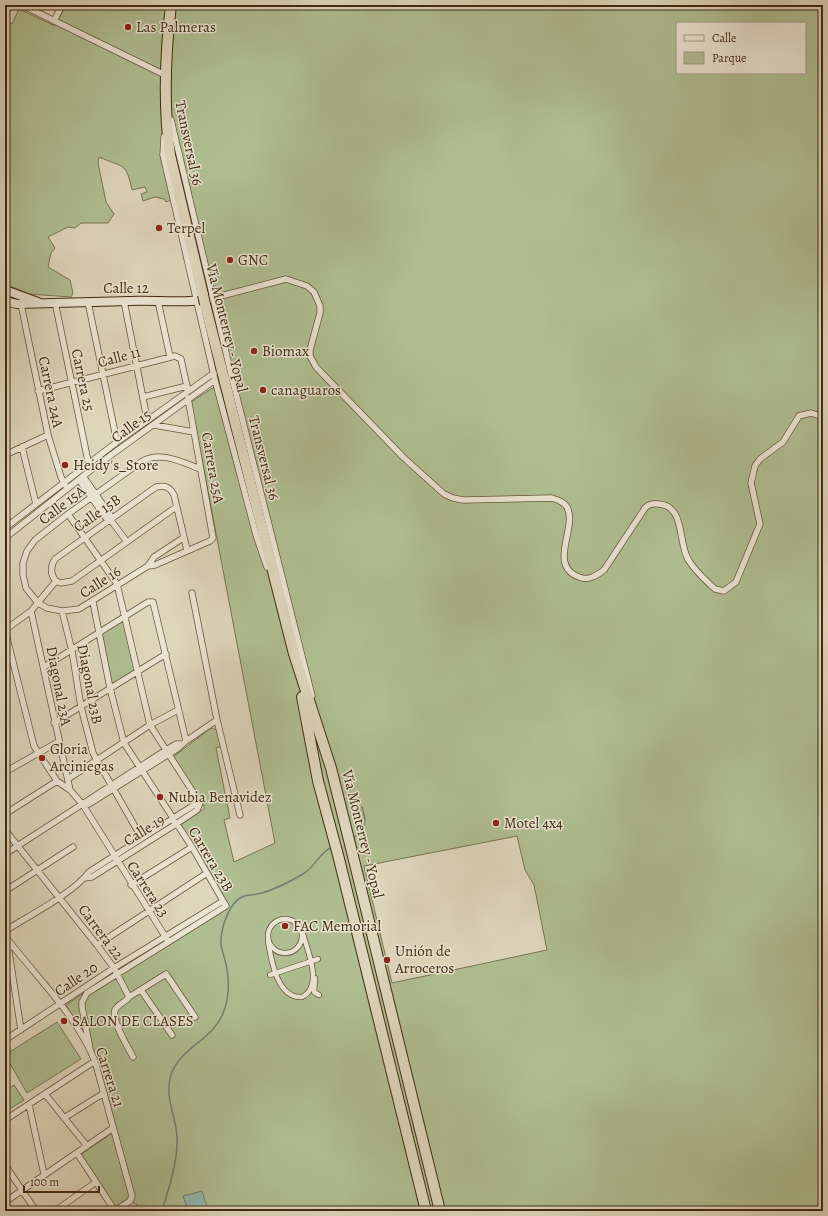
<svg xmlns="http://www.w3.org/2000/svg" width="828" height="1216" font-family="Alegreya,serif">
<rect width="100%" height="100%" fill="#ded6bc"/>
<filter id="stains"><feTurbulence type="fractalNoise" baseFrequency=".005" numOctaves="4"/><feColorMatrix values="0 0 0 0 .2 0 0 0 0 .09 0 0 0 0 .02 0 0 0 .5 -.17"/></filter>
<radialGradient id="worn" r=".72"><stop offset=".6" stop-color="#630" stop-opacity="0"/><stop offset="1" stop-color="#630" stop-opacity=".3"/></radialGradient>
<!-- green -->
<path fill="#afbe92" stroke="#787451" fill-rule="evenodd" d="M66,5H823V1211H140L136,1204L129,1201L116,1209L80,1155L115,1131L98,1060L66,1005L155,945L225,902L209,871L180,825L204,809V806L173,757L207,731L211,728L217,730L222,746L216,748L230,818L224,820L234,862L275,843L191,402L223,381L179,197L166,202L164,199L155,197L143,201L141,194L147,192L145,187L132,190C126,161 123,168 99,157L98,163L106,202L114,214L108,223H81L75,228L68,227L48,237L55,248L51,253L48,267L70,280L73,293L71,297L29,294L5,284V21L12,24L19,9L55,26ZM677,23H805V73H677ZM517,836L525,870L534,885L547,950L392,983L364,866Z
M124,619L135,670L111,685L101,632Z
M57,1022L81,1059L27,1093L5,1055Z
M14,1085L24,1100L5,1112V1091Z"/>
<!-- water -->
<path fill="#93b9b1" stroke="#738071" d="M202,1191L207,1207L188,1211L183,1196Z"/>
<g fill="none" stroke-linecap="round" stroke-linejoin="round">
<!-- stream -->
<path stroke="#738071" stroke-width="1.5" d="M352,839L363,830L365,819L362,807
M162,1211C169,1187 178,1162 177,1137C176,1115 164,1097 171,1075C180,1046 215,1041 225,1008C230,992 229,976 225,960C223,953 220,946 221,939C222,926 229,903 242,897C249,894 255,895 262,893C276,889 291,881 303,874C315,867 320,852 332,847"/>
<!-- pedestrian casing -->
<g stroke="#69553b" stroke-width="6">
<path id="pedestrian" d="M268 936a17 17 0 1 1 34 0a17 17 0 1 1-34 0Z
M268,941C271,959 277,999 302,997C324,986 307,950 303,934
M270,975L318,959
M315,978L314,992L319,995"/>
</g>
<!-- minor casing -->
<g stroke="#69553b" stroke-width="7">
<path id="minor" d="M22,5L165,75
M54,21L62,5
M171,120L232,378L312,696
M164,137L163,155L215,380L256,535L267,567
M213,298L286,279L307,286L314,292L320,306V313L310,350V356L316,367L404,458L444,494L453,498L463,500L552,498C558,500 564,502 567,507C578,528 547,565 579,577C588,581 596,576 604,570L645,508C649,504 653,503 659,504C685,506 678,542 688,559C694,570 705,580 715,589L724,591L736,582L760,524L751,483L755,466L760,459L783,442L799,416L811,413L823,417
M124,301L147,419
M158,301L170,357
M55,302L89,466
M88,302L117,442
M21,304L48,435L61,477L65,485
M38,391L175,356L181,359L188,391
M143,397L187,386
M154,425L194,432
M22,447L36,504
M5,455L48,435
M83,476L110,515V519L127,542
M79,480L106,518L110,519
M68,514L117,584L150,725L200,803L197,810L176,824L92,877L84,878
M5,528L117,442L214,373
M5,538L96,466L215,380
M183,538L154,557L148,566L79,609L62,611L47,608L38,603L26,588L23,575V563L27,551L35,540L68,514L141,462C159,450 182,462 200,469
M148,566L155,565L210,541L213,538L188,398
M56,581C50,574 50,567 55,559L156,487C165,485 170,487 174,495L187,550
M56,581L61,583L72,581L176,507
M192,593L217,720L240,815
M31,611L70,790
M62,611L72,651L81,707L93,753L141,837
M5,630L34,746L57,781L70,790L83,805L168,941
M5,630L31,611L56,581
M44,667L148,602H153L186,741
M54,723L166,654
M5,762L7,770
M5,772L58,742
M68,779L150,725L178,710
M83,805L89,804L177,749L186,741L217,720
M5,814L57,781
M5,830L97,945L114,968L129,997C126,1002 118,1004 115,1010C111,1020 128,1047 133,1057
M5,854L166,750L176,744H182
M131,885L192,847
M5,891L73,847
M5,931C28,916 74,893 89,872L194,805L198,806
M5,936C36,977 75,1013 95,1061L132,1196L130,1201L115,1211
M7,939L21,1030
M97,945L207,873
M141,990L172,1035
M129,997L166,974L195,1017
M5,1040L114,968L223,901
M90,1049L82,1007V1002L87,993L226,906L192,847L124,743L110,688L93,602
M45,1094L87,1146
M29,1105L44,1174
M64,1118L104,1093
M5,1120L95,1061
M77,1153L115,1211
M5,1165L36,1211
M5,1202L113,1128
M55,1211L96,1182"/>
</g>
<!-- secondary casing -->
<g stroke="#422a10" stroke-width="10">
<path id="secondary" d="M5,290L38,302
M5,301L17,304C55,303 93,302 130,301C158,300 185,304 213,298"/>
</g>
<!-- trunk casing -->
<g stroke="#422a10" stroke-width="12">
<path id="trunk" d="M171,5C165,56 163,104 170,155L203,295
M205,304L294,654L331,768L352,852L440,1211
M302,697L318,781L338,855L426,1211"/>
</g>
<!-- pedestrian -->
<use href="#pedestrian" stroke="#eae4d3" stroke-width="4.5"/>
<!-- minor -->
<use href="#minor" stroke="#eae4d3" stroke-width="5.5"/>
<!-- secondary -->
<use href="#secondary" stroke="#eae4d3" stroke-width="8"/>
<!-- trunk -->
<use href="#trunk" stroke="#ded6bc" stroke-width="10"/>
<!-- trunk-bridge casing -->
<g stroke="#422a10" stroke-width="12" stroke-linecap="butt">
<path id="trunk-bridge" d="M203,295L205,304"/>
</g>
<!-- trunk-bridge -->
<use href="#trunk-bridge" stroke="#ded6bc" stroke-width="10"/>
</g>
<!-- markers -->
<g fill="#8f2418" stroke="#eae4d3" stroke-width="1.5">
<circle cx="128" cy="27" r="4"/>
<circle cx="159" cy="228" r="4"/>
<circle cx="230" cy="260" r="4"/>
<circle cx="254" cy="351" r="4"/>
<circle cx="263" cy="390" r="4"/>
<circle cx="65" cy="465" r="4"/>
<circle cx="42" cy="758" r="4"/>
<circle cx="160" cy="797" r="4"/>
<circle cx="496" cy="823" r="4"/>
<circle cx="285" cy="926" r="4"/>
<circle cx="387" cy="960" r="4"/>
<circle cx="64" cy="1021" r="4"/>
</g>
<g text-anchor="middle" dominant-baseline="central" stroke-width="3" stroke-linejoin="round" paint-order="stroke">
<!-- poi labels -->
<g font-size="15" fill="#422a10" stroke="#eae4d3" text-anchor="start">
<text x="136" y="27">Las Palmeras</text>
<text x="167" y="228">Terpel</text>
<text x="238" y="260">GNC</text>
<text x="262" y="351">Biomax</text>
<text x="271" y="390">canaguaros</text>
<text x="73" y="465">Heidy's_Store</text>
<text x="50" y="749">Gloria<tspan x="50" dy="17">Arciniegas</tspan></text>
<text x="168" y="797">Nubia Benavidez</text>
<text x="504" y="823">Motel 4x4</text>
<text x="293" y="926">FAC Memorial</text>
<text x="395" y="951">Unión de<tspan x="395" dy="17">Arroceros</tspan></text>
<text x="72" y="1021">SALON DE CLASES</text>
</g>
<!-- street labels -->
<g font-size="15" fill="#422a10" stroke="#eae4d3">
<text transform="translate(189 143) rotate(78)">Transversal 36</text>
<text x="126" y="288">Calle 12</text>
<text transform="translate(227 328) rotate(76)">Vía Monterrey - Yopal</text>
<text transform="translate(119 357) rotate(-15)">Calle 11</text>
<text transform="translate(83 380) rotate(78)">Carrera 25</text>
<text transform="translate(51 392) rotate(78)">Carrera 24A</text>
<text transform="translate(131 426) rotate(-36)">Calle 15</text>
<text transform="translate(264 458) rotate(76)">Transversal 36</text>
<text transform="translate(213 468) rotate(80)">Carrera 25A</text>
<text transform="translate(62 505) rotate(-37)">Calle 15A</text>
<text transform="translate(97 513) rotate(-35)">Calle 15B</text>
<text transform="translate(100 582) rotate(-33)">Calle 16</text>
<text transform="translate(90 684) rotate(79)">Diagonal 23B</text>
<text transform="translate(59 686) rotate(79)">Diagonal 23A</text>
<text transform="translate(144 830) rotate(-32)">Calle 19</text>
<text transform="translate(363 834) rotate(76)">Vía Monterrey - Yopal</text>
<text transform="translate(211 859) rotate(59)">Carrera 23B</text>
<text transform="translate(148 889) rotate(57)">Carrera 23</text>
<text transform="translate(101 932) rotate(53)">Carrera 22</text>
<text transform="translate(76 979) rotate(-34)">Calle 20</text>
<text transform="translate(110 1077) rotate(72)">Carrera 21</text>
</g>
</g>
<!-- margin -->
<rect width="828" height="1216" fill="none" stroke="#ded6bc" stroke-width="20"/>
<rect x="6" y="6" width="816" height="1204" fill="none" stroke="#422a10" stroke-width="2"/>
<rect x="10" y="10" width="808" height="1196" fill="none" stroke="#422a10"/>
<!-- legend -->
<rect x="676" y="22" width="130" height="52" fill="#eae4d3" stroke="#a79a85"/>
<rect x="684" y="35" width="20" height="6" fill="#eae4d3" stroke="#a79a85"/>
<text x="712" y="42" font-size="12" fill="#422a10">Calle</text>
<rect x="684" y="52" width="20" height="12" fill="#afbe92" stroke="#a79a85"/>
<text x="712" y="62" font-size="12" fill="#422a10">Parque</text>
<!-- scale -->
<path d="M24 1186v6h75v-6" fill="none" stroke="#422a10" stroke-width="2"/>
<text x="30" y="1186" font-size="12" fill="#422a10" stroke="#eae4d3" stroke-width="3" paint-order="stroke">100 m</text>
<rect width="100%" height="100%" filter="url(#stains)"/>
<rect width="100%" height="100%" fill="url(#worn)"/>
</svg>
